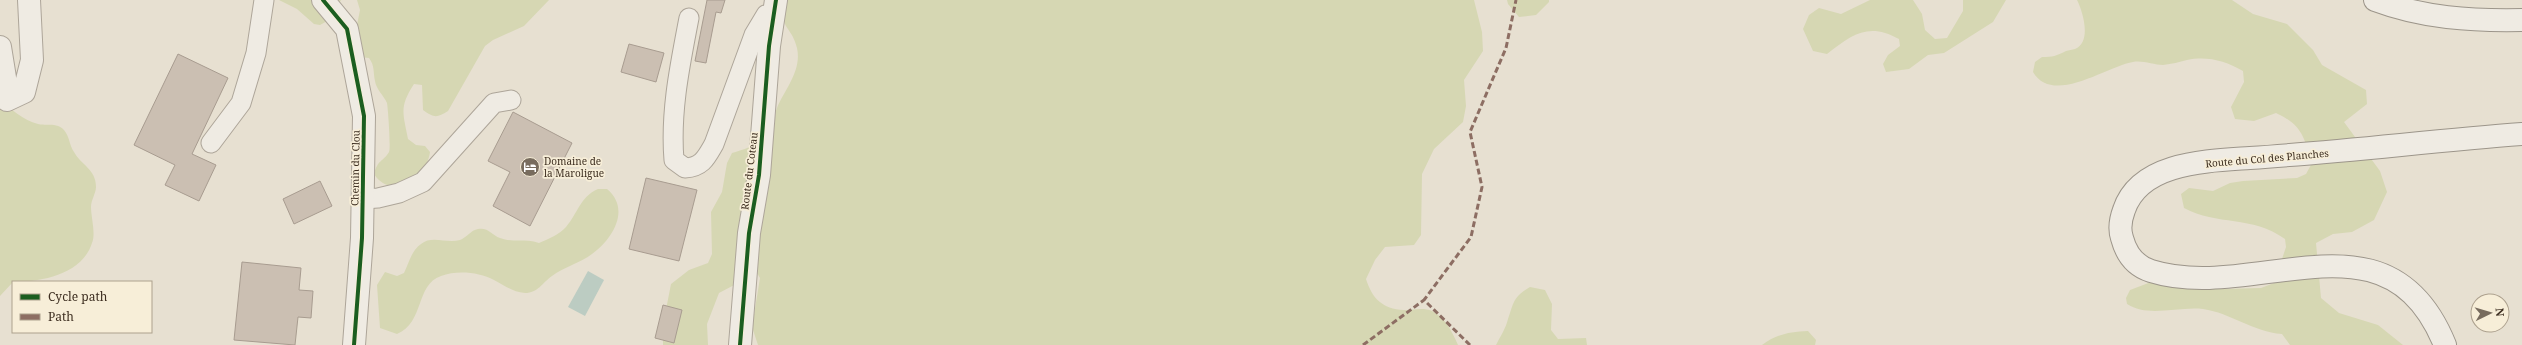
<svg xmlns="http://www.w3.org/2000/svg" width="2522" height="345" font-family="'Noto Serif',serif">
<rect width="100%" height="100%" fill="#e7e0d1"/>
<!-- green -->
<path fill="#d6d7b3" d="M279,0H341L329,20L320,25L314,24L297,9Z
M357,0H549L524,26L493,40L485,46L448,111C437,118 434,118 423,110L422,85L414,84C399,107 403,113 408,139L416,145L425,146L430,152C427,178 391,201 374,174C378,159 383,162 389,152C391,149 388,108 387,103C384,96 376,89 375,81C373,72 375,66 369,58L360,57L355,35L360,10Z
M785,0H1474L1482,32L1483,51L1464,80L1466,106L1463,122L1434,149L1422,174L1421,235L1414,245L1385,247L1375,260L1366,279C1372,298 1382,309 1404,310C1414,310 1423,307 1432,311C1446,318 1452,332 1458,345H758L752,327L760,278L757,273L719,293L707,324L708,345H663V325L671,284L689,270L708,263L712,254L711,212L722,192L727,163L732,153C747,149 761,144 771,131C776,126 774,115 777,108C785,89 802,71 797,48C791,24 778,30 785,0Z
M1507,0H1549V2L1536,15L1519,17L1508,4Z
M1870,0H1913L1922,14L1925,30L1935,39L1947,38L1963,11V0H2006L1993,22L1944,53L1928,55L1909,69L1886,72L1883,64L1888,55L1900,46L1899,39C1869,22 1852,34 1827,54L1813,51L1803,29L1809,15L1819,8L1841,14Z
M2077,0H2232L2253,14L2287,24L2313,50L2322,65L2366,90L2367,104L2344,122L2380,171L2387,192L2374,220L2352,232L2333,234L2316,243L2321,298L2339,313L2378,325L2403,345H2290L2282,334C2253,332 2231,313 2203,309C2179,306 2148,318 2127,304L2126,298L2130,290L2159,279L2209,283L2222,289L2261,288L2274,283L2286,247L2285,239C2252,215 2217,226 2184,208L2181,194L2189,188L2213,191L2230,183L2243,181L2297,178L2306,174L2312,163C2304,137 2302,125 2276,113L2254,121L2235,119L2231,107L2244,82L2243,71C2225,61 2208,56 2187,60C2179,62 2172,64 2163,65C2154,65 2142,60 2133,62C2107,66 2053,106 2033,72L2035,62L2042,57C2053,57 2056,56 2066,51C2069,50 2072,50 2075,49C2092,42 2083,12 2077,0Z
M0,96L1,100C12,110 23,120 38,124C47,126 57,122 64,130C70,137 69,145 74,152C81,165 96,169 96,187C96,193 91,200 91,207C91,217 96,234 92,243C82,275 40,282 13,282L0,296Z
M598,189H607C631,209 613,239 592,254C580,263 564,267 552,276C542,283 538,293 525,293C512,292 504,285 494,280C479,272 457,270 441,276C415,285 425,322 397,334L380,328L377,285L385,272L397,276L404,273C409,263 411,251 421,244C432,235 447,244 460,240C466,238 471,230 478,229C488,227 492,235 500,238C513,243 525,238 539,243C548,239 559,235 566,227C578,213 580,197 598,189Z
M1530,287L1545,290L1552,304L1551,330L1558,339L1586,338L1587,345H1496C1500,337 1506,328 1508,319C1514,302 1513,297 1530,287Z
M1808,331L1816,340L1815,345H1762C1777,334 1789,332 1808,331Z"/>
<!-- water -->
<path fill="#bcccc2" d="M588,271L604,280L585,316L568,307Z"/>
<!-- building -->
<path fill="#cbbfb2" stroke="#a89c90" d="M707,0H725L721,13L716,12L706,63L695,61Z
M629,44L664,53L656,82L621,72Z
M178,54L228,78L192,154L216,165L199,201L165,185L175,165L134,145Z
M513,112L572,143L530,226L493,206L510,172L488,161Z
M646,178L697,190L679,261L629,249Z
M320,181L332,206L294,224L283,199Z
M242,262L301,268L299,290L313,291L311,318L298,317L295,345L234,340Z
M663,305L682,310L674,343L655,338Z"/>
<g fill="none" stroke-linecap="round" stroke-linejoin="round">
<!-- lane casing -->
<g stroke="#ada599" stroke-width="21">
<path id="lane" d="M689,18C680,65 670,112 674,160L685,168C702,167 706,158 714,144L754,35L766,15L773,16
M211,143L241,103L256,53L264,0
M363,199L378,198L399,193L423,182L494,103L511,100"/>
</g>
<!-- street casing -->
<g stroke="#ada599" stroke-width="24">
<path id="street" d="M323,0L347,29L364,116L362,238L354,345
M0,47L6,84L7,100L24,92L32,60L29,0
M740,345L749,233L759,175L769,46L776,0"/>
</g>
<!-- secondary casing -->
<g stroke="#9c958a" stroke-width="24">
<path id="secondary" d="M2375,0C2423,18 2471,21 2522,20
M2445,345C2387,202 2256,304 2151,271C2135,266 2126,253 2122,238C2119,229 2121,218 2124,210C2140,162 2207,161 2250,158C2341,152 2431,141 2522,134"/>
</g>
<!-- lane -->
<use href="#lane" stroke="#efebe3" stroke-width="19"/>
<!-- street -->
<use href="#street" stroke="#efebe3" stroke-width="22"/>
<!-- secondary -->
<use href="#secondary" stroke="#efebe3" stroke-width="22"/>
<!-- quiet -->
<path stroke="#8d6e63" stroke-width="3" stroke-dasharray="6 3" stroke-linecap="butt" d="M1363,345L1424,300
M1470,345L1424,300L1471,237L1482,187L1470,132L1506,48L1516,0"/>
<!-- cycleway casing -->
<g stroke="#f7eed8" stroke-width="6">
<path id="cycleway" d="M323,0L347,29L364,116L362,238L354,345
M740,345L749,233L759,175L769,46L776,0"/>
</g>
<!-- cycleway -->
<use href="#cycleway" stroke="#1b5e20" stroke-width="4"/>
</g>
<!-- icons -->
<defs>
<g id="hotel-disc" transform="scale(1)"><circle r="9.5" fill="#786c5e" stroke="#f7eed8"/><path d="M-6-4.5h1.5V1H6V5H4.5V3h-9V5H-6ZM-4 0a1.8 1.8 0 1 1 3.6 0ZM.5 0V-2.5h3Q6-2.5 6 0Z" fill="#fff"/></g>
</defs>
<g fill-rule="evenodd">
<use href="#hotel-disc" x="530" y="167"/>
</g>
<g text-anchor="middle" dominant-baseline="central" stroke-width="3.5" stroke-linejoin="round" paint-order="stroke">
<!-- street labels -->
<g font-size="10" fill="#3d2e20" stroke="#f7eed8">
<text transform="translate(2267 158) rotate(-5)">Route du Col des Planches</text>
<text transform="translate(355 168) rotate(-89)">Chemin du Clou</text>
<text transform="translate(749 171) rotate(-83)">Route du Coteau</text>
</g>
<!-- poi labels -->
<g font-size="10" fill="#3d2e20" stroke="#f7eed8" text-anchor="start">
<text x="544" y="161">Domaine de<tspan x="544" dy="12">la Maroligue</tspan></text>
</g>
</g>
<!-- legend -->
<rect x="12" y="281" width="140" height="52" fill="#f7eed8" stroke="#ada18e"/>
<rect x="20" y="294" width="20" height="6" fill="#1b5e20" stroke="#ada18e"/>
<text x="48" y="301" font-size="12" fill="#3d2e20">Cycle path</text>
<rect x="20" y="314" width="20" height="6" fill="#8d6e63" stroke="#ada18e"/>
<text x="48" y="321" font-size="12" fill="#3d2e20">Path</text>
<!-- north arrow -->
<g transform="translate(2490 313) rotate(85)"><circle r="19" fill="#f7eed8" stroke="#ada18e"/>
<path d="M0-3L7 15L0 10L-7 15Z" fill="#786c5e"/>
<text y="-6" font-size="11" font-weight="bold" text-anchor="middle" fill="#3d2e20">N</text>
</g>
</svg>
